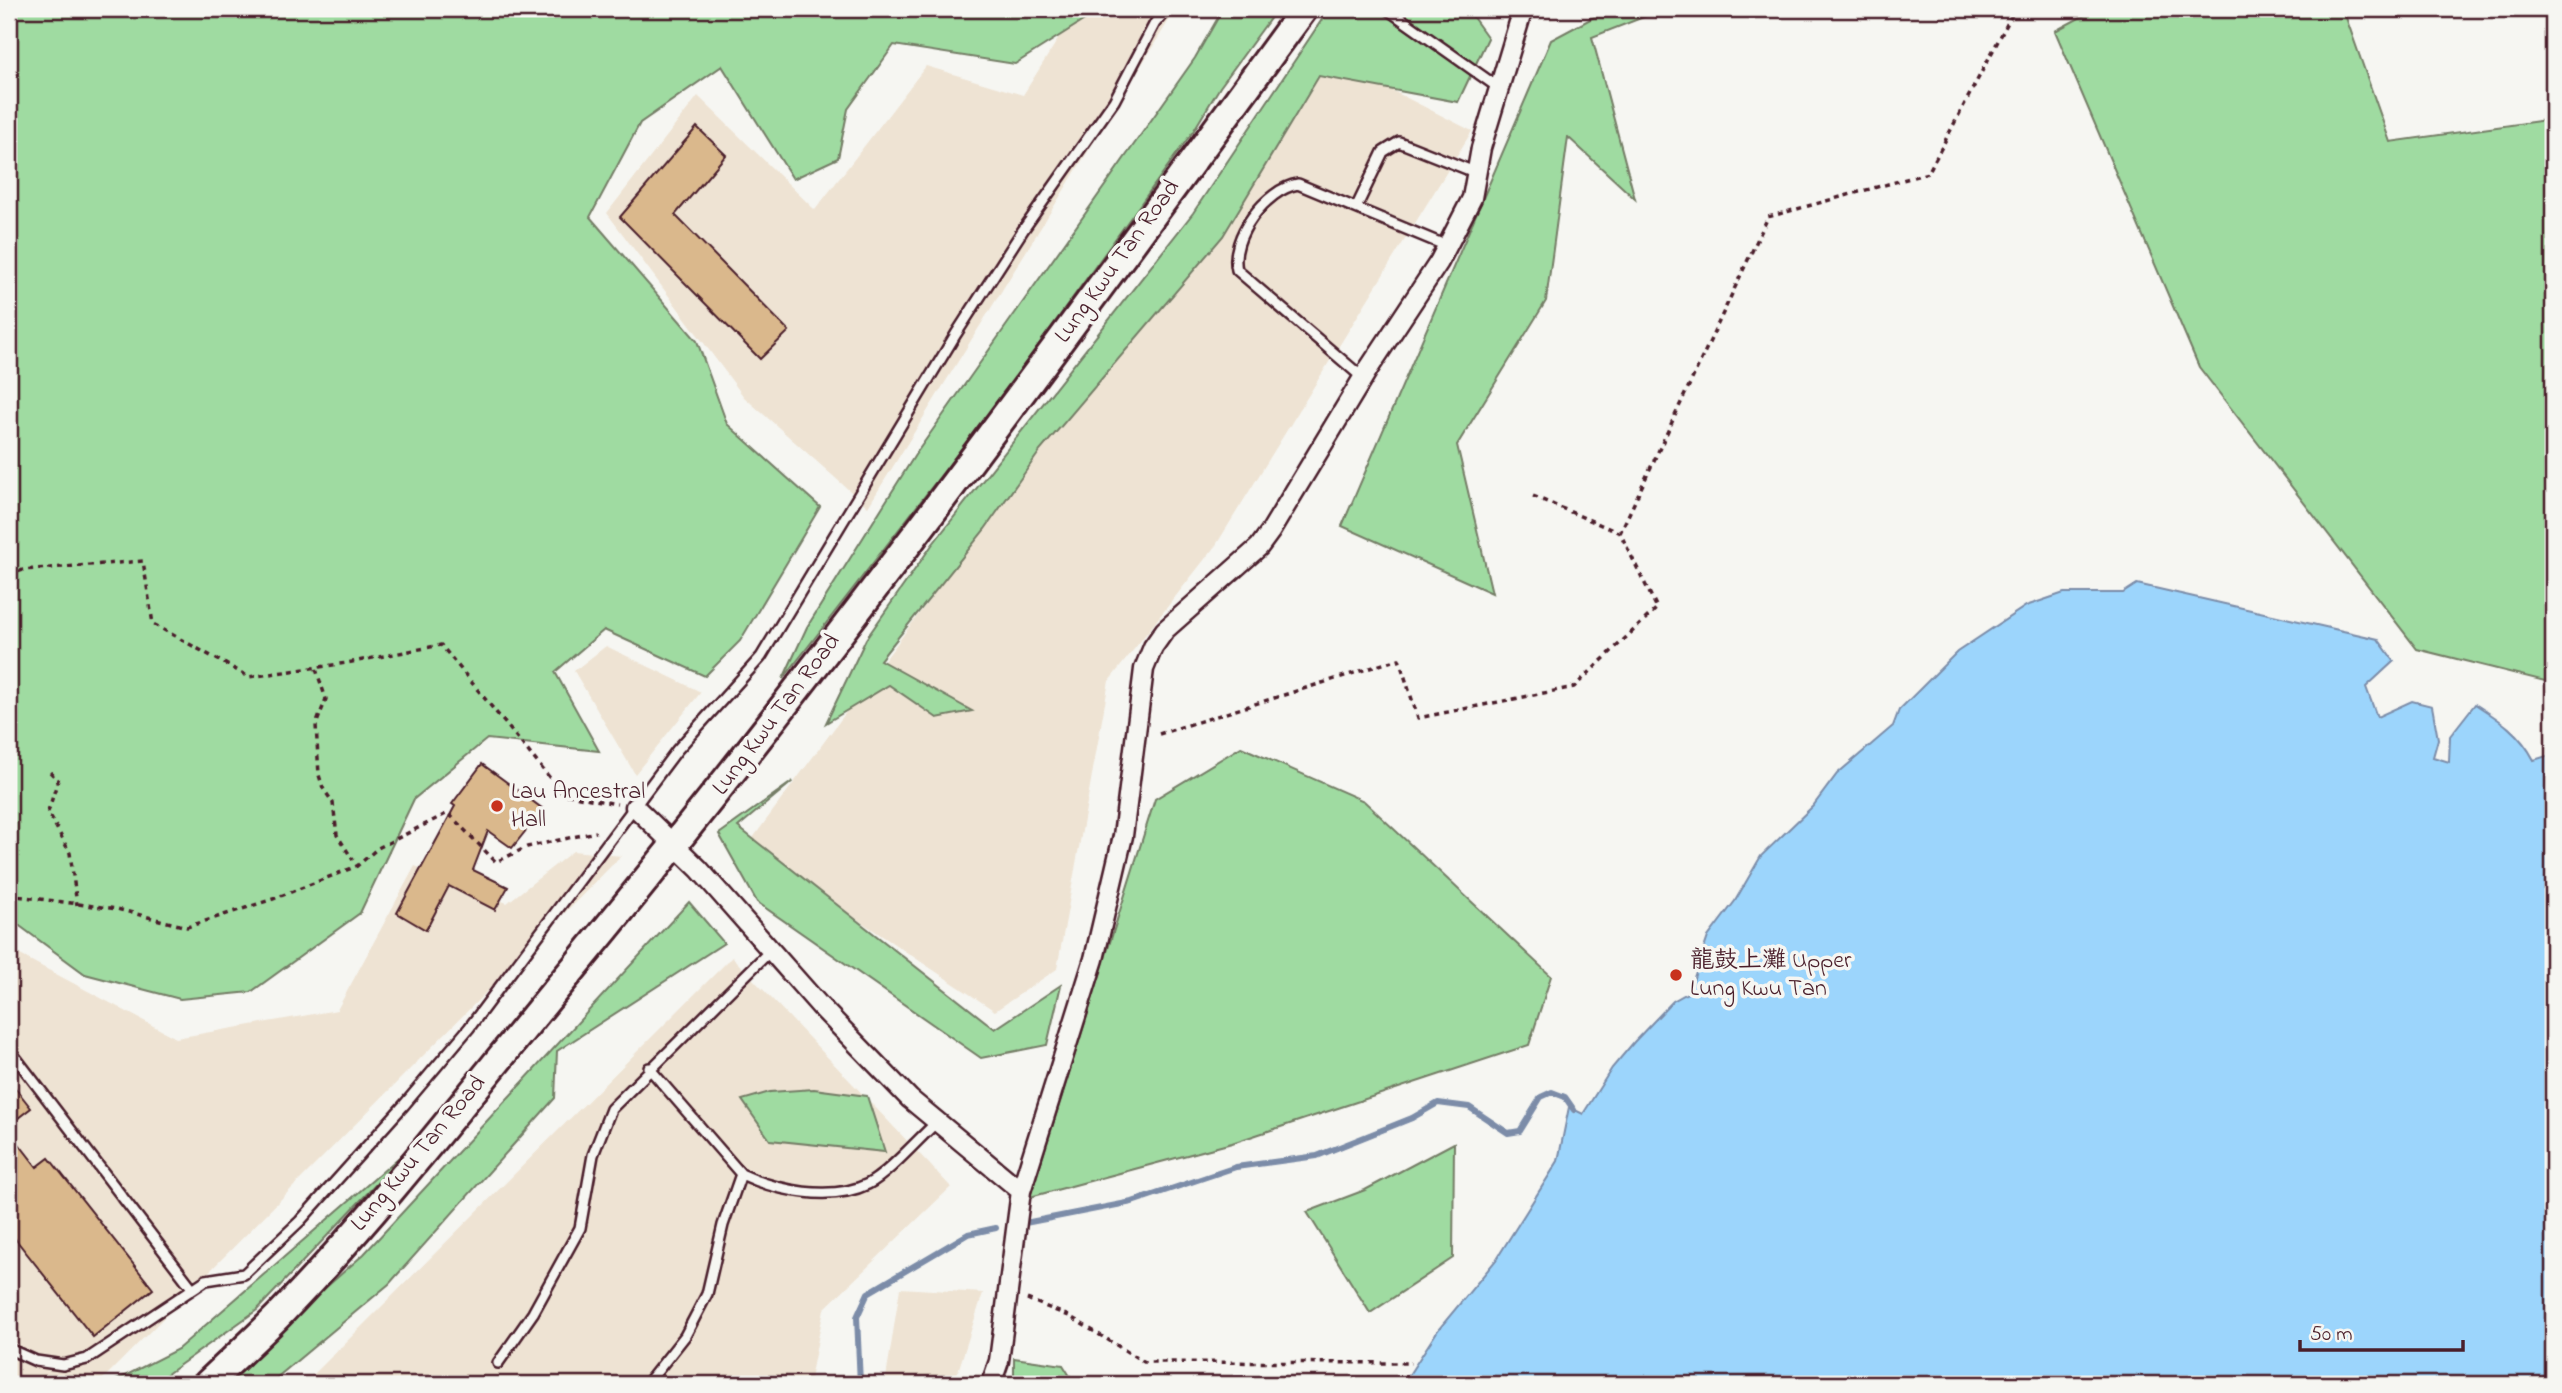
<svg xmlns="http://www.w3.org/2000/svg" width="2562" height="1393" font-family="'Indie Flower','LXGW WenKai TC',sans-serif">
<rect width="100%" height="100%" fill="#f6f6f2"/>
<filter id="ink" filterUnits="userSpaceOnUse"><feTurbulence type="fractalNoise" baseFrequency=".0143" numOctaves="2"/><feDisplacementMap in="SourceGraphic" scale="14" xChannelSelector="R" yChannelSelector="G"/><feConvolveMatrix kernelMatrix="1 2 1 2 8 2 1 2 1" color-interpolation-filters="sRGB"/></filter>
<g filter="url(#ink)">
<!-- built -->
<path fill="#eee3d3" d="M1077,9H1176L868,507L744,397L607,213L698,96L815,210L926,66L1023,95Z
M1330,59L1472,131L1216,545L1109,681L1057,969L995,1011L747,846Z
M606,646L701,692L635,774L574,671Z
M573,851L621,856L98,1384H26L9,1377V949L176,1038L337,1010L415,866L507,903Z
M732,957L951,1187L824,1309L809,1384H304Z
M900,1288L983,1293L954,1384H885Z"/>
<!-- green -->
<path fill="#9fdba1" stroke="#747d66" stroke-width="2" d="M9,9H1095L1086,19L1015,64L894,45L848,109L838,158L793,179L722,66L640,123L590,217L697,341L727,424L820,507L740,641L705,676L604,630L555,672L599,751L487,739L414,799L360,913L251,992L180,999L85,974L9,918Z
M1223,9H1277L1220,87L1194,130L993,408L783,679L807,627L915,455L1195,58Z
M1329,9H1467L1488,38L1458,102L1319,76L1223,236L1040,451L985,529L880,660L972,711L937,718L889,685L826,723L866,639L932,545L1193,213Z
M1609,9H1664L1592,37L1635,199L1568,137L1546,301L1457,445L1492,593L1342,526L1551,40Z
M2096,9H2343L2390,142L2553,119V683L2417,649L2199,367L2055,31Z
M1241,747L1364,801L1551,976L1529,1045L1232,1143L1030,1197L1155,799Z
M793,781L738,827L995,1029L1061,985L1047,1045L981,1058L757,902L719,834Z
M689,902L724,943L557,1051L555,1098L389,1284L269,1384H216L364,1254Z
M814,1089L867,1096L885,1152L770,1140L742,1100L770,1092Z
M1454,1143L1453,1258L1370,1313L1307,1212L1365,1190Z
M412,1146L257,1310L153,1384H109L178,1349Z
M1014,1358L1063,1365L1075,1384H1014Z"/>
<!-- water -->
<path fill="#9cd5fc" stroke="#7b8ca8" stroke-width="2" d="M2137,584L2378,639L2394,661L2366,687L2377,717L2412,701L2432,706L2438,739L2433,757L2449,762L2450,736L2475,704C2500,720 2520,733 2534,760L2553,754V1384H1403L1438,1330L1496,1260L1558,1161L1569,1107L1583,1114L1612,1068L1634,1042L1673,1001L1689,992L1708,937L1735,901L1761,856L1813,806L1837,774L1893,726L1899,710L1957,652L2026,606L2064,593H2123Z"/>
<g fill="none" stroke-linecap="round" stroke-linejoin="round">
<!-- stream -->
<path stroke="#7b8ca8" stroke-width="6" d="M1020,1224L1132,1202L1236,1167L1317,1156L1412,1118L1438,1103L1469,1107L1508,1133L1520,1131L1541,1097L1552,1092L1565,1097L1574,1110
M860,1384L857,1317L868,1293L968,1234L996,1228"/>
</g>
<!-- building -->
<path fill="#dab88c" stroke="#4a1f2b" stroke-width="2" d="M697,127L726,155L675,215L789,331L760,359L620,217Z
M482,764L543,809L512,848L488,831L473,870L508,887L495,910L449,886L426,930L397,913L455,806L452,804Z
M9,1080L31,1108L9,1125Z
M9,1131L37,1167L49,1158L153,1289L93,1337L9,1231Z"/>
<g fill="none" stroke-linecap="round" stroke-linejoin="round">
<!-- lane casing -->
<g stroke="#4a1f2b" stroke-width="14">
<path id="lane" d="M1387,9L1499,88
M1356,208L1383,152L1399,142L1477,173
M1363,378L1237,270C1229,238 1266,189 1298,184L1447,246
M9,1049L192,1288
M649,1068L741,1174C777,1191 831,1202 868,1184C887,1175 920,1137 937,1122
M9,1349L36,1361L63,1365L87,1359L206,1280L244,1274L300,1221L404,1105L469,1028L677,750L761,657L956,334L1023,230L1114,101L1155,23L1167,9
M498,1363L533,1313L580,1228L593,1155L611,1109L771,950
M647,1384L685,1336L707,1294L723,1225L741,1174"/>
</g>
<!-- street casing -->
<g stroke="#4a1f2b" stroke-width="23">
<path id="street" d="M635,807L699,869L820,1006L910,1099L1021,1191
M991,1384L999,1361L1021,1191L1094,959L1123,836L1144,669L1153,647L1165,630L1259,547L1270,532L1369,368L1439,262L1472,198L1481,148L1523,9"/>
</g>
<!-- secondary casing -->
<g stroke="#4a1f2b" stroke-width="32">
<path id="secondary" d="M207,1384C232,1360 259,1336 283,1311C381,1209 468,1096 558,987C820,672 1062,340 1304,9"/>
</g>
<!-- path -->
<path stroke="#4a1f2b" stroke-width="3.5" stroke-dasharray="5 5" stroke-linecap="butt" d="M2370,9L2371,11
M1533,496L1620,533
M9,575L23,570L143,561L153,624L249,677L347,663L441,645L563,794L617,804
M316,669L326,699L316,725L319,775L323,788L333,803L337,835L353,860
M1159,734L1399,659L1418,718L1574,687L1657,608L1620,533L1768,217L1928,173L2015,9
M50,772L58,780L48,812L70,853L77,905
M9,895L117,909L187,927L273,899L357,866L378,848L448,813L496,862L527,847L596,832
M1027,1299L1069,1316L1144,1362L1411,1363"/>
<!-- lane -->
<use href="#lane" stroke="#f6f6f2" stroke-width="9"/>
<!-- street -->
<use href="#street" stroke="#f6f6f2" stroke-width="18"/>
<!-- secondary -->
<use href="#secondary" stroke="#f6f6f2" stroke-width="26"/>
</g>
</g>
<!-- markers -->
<g fill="#c8321e" stroke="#f6f6f2" stroke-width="2.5">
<circle cx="497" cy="806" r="7"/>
<circle cx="1676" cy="975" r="7"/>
</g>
<g text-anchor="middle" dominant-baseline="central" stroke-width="7" stroke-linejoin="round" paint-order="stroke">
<!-- street labels -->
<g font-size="24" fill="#4a1f2b" stroke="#f6f6f2">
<text transform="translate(1118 262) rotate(-54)">Lung Kwu Tan Road</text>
<text transform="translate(777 715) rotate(-53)">Lung Kwu Tan Road</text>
<text transform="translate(419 1154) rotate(-50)">Lung Kwu Tan Road</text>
</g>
<!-- poi labels -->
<g font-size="24" fill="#4a1f2b" stroke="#f6f6f2" text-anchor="start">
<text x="511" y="792">Lau Ancestral<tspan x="511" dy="28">Hall</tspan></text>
<text x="1690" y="961">龍鼓上灘 Upper<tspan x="1690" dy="28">Lung Kwu Tan</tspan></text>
</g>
</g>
<!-- margin -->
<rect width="2562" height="1393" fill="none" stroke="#f6f6f2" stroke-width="35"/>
<rect x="18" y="18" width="2527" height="1358" fill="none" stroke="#4a1f2b" stroke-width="2.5" filter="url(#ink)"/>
<!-- scale -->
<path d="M2300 1340v10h163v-10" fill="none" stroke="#4a1f2b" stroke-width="3.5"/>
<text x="2310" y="1340" font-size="21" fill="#4a1f2b" stroke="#f6f6f2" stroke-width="5" paint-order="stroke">50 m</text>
</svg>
